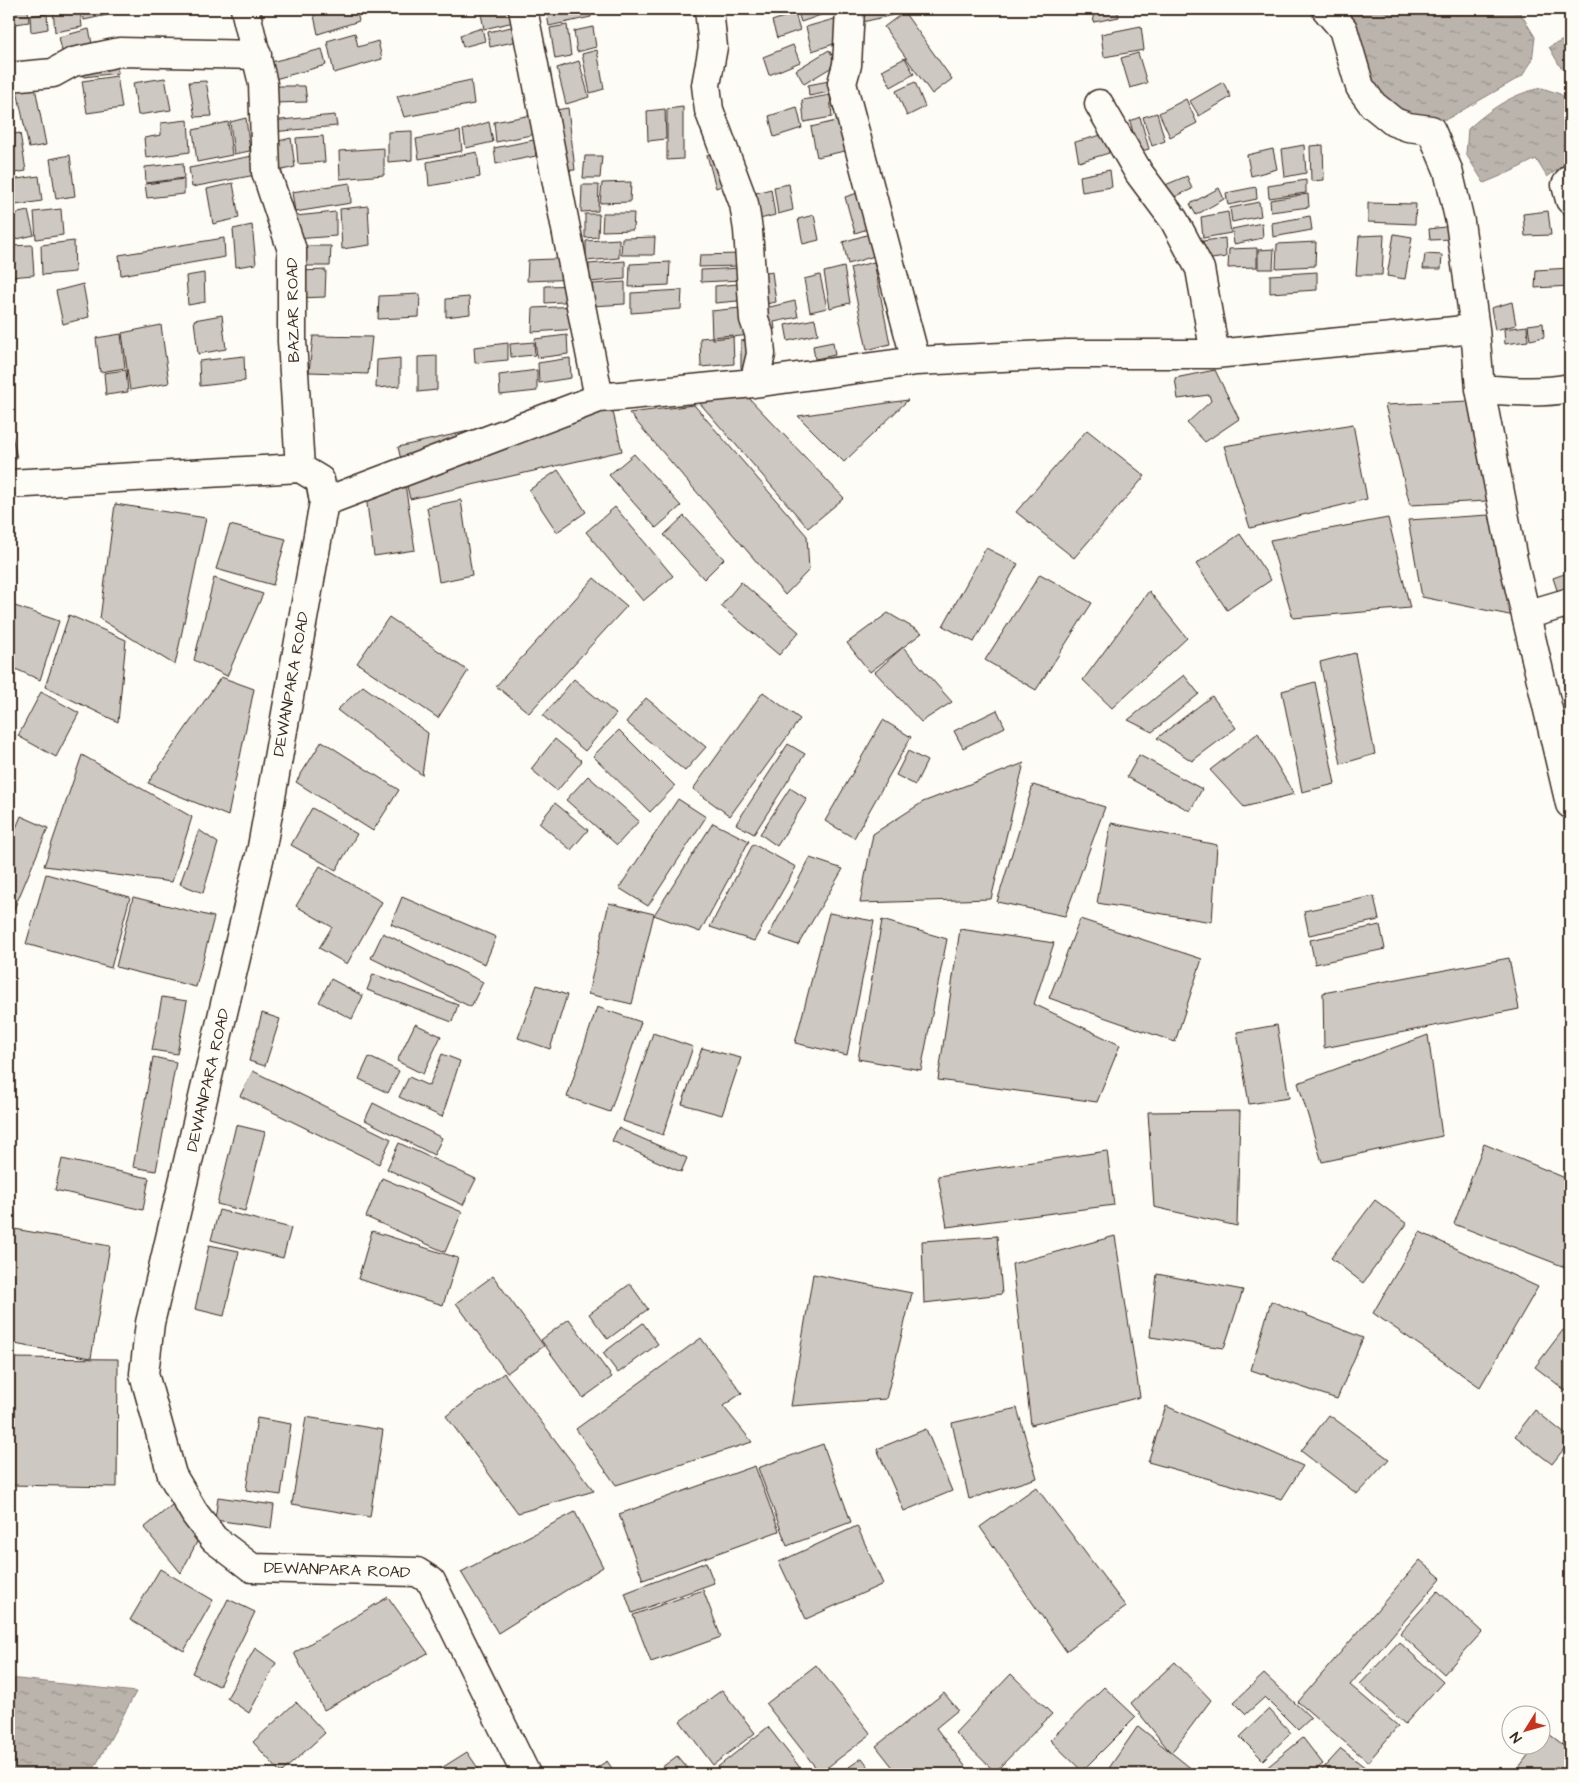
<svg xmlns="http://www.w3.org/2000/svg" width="1579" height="1783" font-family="'Architects Daughter',sans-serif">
<defs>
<pattern id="water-ripples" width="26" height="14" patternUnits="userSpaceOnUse" patternTransform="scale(1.25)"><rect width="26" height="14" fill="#bbb4ad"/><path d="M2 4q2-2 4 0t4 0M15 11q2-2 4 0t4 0" fill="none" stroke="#99938c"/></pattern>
</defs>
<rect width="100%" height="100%" fill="#fdfcf7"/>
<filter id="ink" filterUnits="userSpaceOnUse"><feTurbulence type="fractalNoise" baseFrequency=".02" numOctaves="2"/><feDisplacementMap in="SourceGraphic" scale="10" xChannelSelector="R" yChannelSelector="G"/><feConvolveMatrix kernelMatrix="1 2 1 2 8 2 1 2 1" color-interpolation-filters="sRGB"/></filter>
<g filter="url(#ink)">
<!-- water -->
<path fill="url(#water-ripples)" stroke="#887d74" d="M1336,9H1518L1535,37L1532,61L1522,76L1447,119L1430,120L1389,106L1368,82Z
M1570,37V73L1560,66L1549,47Z
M1542,88L1560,94L1570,102V161L1547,177L1536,159L1510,172L1484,183L1466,154L1468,129C1489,110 1513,93 1542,88Z
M9,1678L136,1692L91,1774H9Z"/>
<!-- building -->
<path fill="#cdc8c2" stroke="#3b2a1e" d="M9,9H28L29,22L9,25Z
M53,9H80L82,27L55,32Z
M83,9H106L107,15L84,20Z
M321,9H356L359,21L318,34L313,11Z
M502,9H533L535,17L484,29L481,14Z
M546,9H590L591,17L549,26Z
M797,9H838L801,22Z
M856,9H892L893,15L858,23Z
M1092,9H1117L1119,17L1094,22Z
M904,12L952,79L932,94L884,27Z
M795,13L800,30L777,38L772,21Z
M47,14L48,29L31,32L30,16Z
M834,19L840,42L812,51L806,27Z
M567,25L571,56L555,59L550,28Z
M516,26L518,41L490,47L488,32Z
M1141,26L1144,50L1104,57L1101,34Z
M593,27L596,47L577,52L574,31Z
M482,28L485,41L463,47L460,35Z
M89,29L93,48L63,56L59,37Z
M355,33L358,47L378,41L382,59L334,73L327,41Z
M793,45L800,62L769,75L763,57Z
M322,49L326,65L275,79L271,62Z
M597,50L604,89L590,93L582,54Z
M829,50L837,64L804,84L796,70Z
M1138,53L1147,83L1130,88L1121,58Z
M116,58L118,73L84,77L82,62Z
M905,58L914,74L891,87L882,70Z
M579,61L589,97L566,104L557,68Z
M117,76L122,108L87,113L82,81Z
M165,78L171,110L138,115L133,83Z
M471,80L474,104L404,117L397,96Z
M206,81L212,116L195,117L189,82Z
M829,81L830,92L809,96L808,85Z
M915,82L925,107L907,116L896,91Z
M1223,82L1231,97L1199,116L1190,101Z
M272,86H305L307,102L274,103Z
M35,87L46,145L29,148L17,90Z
M9,93H10L14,126L9,127Z
M830,95L832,117L804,122L802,100Z
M1186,99L1197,123L1170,137L1159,113Z
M683,107V159L667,160V109Z
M797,107L802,128L774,137L769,116Z
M568,108L575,170L563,171L556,110Z
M665,109L666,139L648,141L647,111Z
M548,112L551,131L496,142L494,122Z
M1157,113L1165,141L1152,146L1143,117Z
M335,115L337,126L272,132L270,121Z
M1140,117L1149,149L1138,152L1130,121Z
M246,118L250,151L234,154L230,122Z
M188,120L190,152L146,158L144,138L161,135V123Z
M840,120L845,151L817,157L811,127Z
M228,122L232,155L197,162L193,130Z
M489,122L493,142L466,148L463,130Z
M412,131V160L388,162V132Z
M460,131L462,151L419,159L416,139Z
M20,133L26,171L9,174V135Z
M1105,134L1109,153L1079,162L1075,142Z
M323,136L325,162L298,164L296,138Z
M291,138L295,167L274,172L270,143Z
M534,140L536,156L496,164L494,148Z
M1304,145L1306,173L1285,177L1282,149Z
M1323,145L1324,180L1311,181L1310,146Z
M384,148V175L340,179L339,151Z
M1273,149L1277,169L1251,176L1247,155Z
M721,151L729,183L716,188L707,155Z
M477,152L480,177L429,186L427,162Z
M263,154L266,173L192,187L189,168Z
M70,155L75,196L56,199L50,159Z
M585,156H602L600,178H583Z
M183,163L184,178L146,183L145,167Z
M1110,170L1112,187L1082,192L1080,176Z
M39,176L42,201L9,206V180Z
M1187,176L1192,189L1163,202L1158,188Z
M184,179V194L147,198L145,184Z
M1306,180V193L1269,198L1268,186Z
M631,182L630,202L600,203L602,183Z
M233,183L239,218L213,224L207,189Z
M350,183L351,203L295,212L292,192Z
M789,184L793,210L778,214L774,187Z
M582,185H599L598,211L581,212Z
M1256,187L1257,199L1228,205L1226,193Z
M1219,188L1224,199L1196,215L1190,204Z
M771,189L775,215L760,219L756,193Z
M864,191L874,227L855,233L845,197Z
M1308,194L1309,207L1271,212L1270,200Z
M1259,202L1261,216L1232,222L1230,208Z
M1368,203L1416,204L1415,224L1368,222Z
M368,206L370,245L342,249L340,209Z
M61,209L63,235L36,239L34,212Z
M28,211L34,235L9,241V215Z
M1548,211L1551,235L1525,236L1523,214Z
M336,212V236L295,239V216Z
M1228,212L1231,233L1203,238L1201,217Z
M603,213H634L633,230L602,231Z
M585,214H599L598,237L585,238Z
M814,215L819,240L803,244L798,219Z
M1310,216L1312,230L1273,237L1272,223Z
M1262,223L1263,238L1234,244L1232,229Z
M252,225L256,264L236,267L233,229Z
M1452,226V239L1430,240L1429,229Z
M876,232L881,254L848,264L843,242Z
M1394,234L1412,237L1405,279L1387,276Z
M1384,235L1382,275H1356L1359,236Z
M655,237L654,255H621L622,238Z
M224,238L225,257L121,275L119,255Z
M1225,238L1226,257L1204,260L1203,241Z
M619,239V258L586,261V241Z
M74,241L75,272L42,275L41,245Z
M1316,242L1315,266L1276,268L1277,244Z
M32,245L34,275L9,277V246Z
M302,246H331L330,266H299Z
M1257,248V267L1228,268L1229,249Z
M1274,249L1273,269H1258V250Z
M740,254V266L699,267L700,255Z
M1425,254L1442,255L1441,269H1423Z
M580,258L579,279L527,281L528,260Z
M625,261V279L589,282V264Z
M670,262L669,285L629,287L630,264Z
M874,262L890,344L867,350L850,268Z
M844,267L850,303L830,308L824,272Z
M742,268V280L701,282V270Z
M1570,268V286L1535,288L1536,270Z
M326,270L325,297L298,298V271Z
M772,272L776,302L760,305L756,275Z
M1317,272V290L1270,293V275Z
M204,273L205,302L188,305L186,276Z
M820,275L827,308L810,312L804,279Z
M625,282V304L592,306V284Z
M749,283V300L715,303V286Z
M83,284L89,317L63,324L56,291Z
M581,285L579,301L545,303V286Z
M682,290L681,309L631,313V293Z
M420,294L419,317L378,319L379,296Z
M469,297L470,314L446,317V299Z
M795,301L798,317L774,322L775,329L760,333L757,310Z
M1512,302L1516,325L1495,330L1491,308Z
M580,306L578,329L532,332L533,308Z
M750,307L751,335L712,339L711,311Z
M222,315L226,349L198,354L194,320Z
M815,319L818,334L788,341L785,325Z
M1543,323L1544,337L1530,340L1528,325Z
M161,325L169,383L130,390L122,333Z
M1527,326L1528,341L1505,344L1504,329Z
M121,334L125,368L100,372L96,338Z
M567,335L568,354L537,358L535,339Z
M733,335L734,364L701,367L700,338Z
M313,336L372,337L368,374L309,372Z
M755,339V367L741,368V341Z
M534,342L535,355L511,357L510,344Z
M833,342L835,355L815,359L813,346Z
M508,343V360L475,363L474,347Z
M244,356L245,381L200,386L199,361Z
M437,356V390L418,392V357Z
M400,358V386L376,388L377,360Z
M570,358L571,378L539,383L538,363Z
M126,370L128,392L106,395L104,373Z
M537,370V391L500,395L499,375Z
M1215,370L1239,419L1205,442L1187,423L1211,401L1209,395L1178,399L1175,378Z
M746,395L844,498L808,528L698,401Z
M610,399L622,451L410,499L398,447Z
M908,400L844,462L798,416Z
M1469,401L1487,501L1410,505L1385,405Z
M694,405L807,536L809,570L785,595L629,413Z
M1353,424L1367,499L1250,528L1224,446Z
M1087,430L1145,476L1074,558L1016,512Z
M9,436H12L17,458L9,460Z
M634,454L681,506L656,528L609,475Z
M558,470L586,512L557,532L529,490Z
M405,484L415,550L374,556L365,489Z
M461,500L472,575L439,582L427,507Z
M115,504L206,518L175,665L100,619Z
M615,507L673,576L643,601L586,532Z
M1489,515L1514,616L1422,597L1408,520Z
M684,516L724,559L704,579L664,535Z
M1388,518L1410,608L1293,618L1270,540Z
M230,525L286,539L273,585L216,569Z
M1240,534L1271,580L1227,610L1196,564Z
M986,548L1018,564L974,642L943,626Z
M1570,572V596L1560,599L1553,578Z
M1040,574L1092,603L1036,690L985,660Z
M214,578L263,594L227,676L194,660Z
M594,578L627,606L529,713L496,686Z
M741,582L799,632L779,655L721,606Z
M1149,591L1187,638L1112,708L1083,680Z
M9,604L59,621L40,680L9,666Z
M1570,610V643L1561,613Z
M888,613L922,633L870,672L847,643Z
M69,615L126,640L118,722L45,687Z
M389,617L468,671L438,718L357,663Z
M903,647L952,702L921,722L875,672Z
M1355,653L1375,754L1341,764L1320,662Z
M1184,675L1199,694L1152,732L1128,720Z
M221,677L254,689L228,816L148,783Z
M574,679L616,714L585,751L543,716Z
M1315,682L1335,784L1302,792L1282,691Z
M363,686L428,733L422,775L337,710Z
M41,692L79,713L56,757L18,736Z
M763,692L800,719L730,816L693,789Z
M1212,696L1236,728L1192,761L1157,738Z
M646,698L706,747L685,771L626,722Z
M997,710L1005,727L963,748L954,731Z
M883,720L911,737L854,838L825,821Z
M619,730L675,786L650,812L593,756Z
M1258,733L1294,794L1244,807L1210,770Z
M555,739L582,761L557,791L531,769Z
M322,741L399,790L373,831L296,782Z
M788,744L805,754L754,834L736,824Z
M908,751L927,761L915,785L896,775Z
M82,755L192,817L172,882L44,866Z
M1139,755L1202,789L1190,811L1127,777Z
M1024,763L991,899L860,903L873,834L923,802Z
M588,776L639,821L617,845L566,800Z
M1033,785L1105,807L1065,916L997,902Z
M790,788L807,799L777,846L760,834Z
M678,799L706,817L648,906L619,888Z
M555,803L588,830L571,850L539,823Z
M312,808L357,834L336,870L291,845Z
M21,816L48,828L9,921V845Z
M713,823L749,841L700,932L654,915Z
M1111,823L1217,845L1212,922L1097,903Z
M199,830L218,843L203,893L180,884Z
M753,844L796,867L754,941L710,927Z
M810,858L843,869L798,945L769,935Z
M320,866L382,902L347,964L319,948L332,927L296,906Z
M46,874L130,897L111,968L26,944Z
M1374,896L1379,920L1309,935L1304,911Z
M133,897L214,917L196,987L116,967Z
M402,897L496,937L485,964L391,924Z
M609,903L654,914L632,1004L588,994Z
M829,913L874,921L847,1055L795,1043Z
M1080,919L1202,959L1175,1042L1049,998Z
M882,920L947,939L921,1070L858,1059Z
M1380,925L1385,949L1315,964L1310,940Z
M960,929L1054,943L1034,1004L1120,1045L1097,1102L938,1080Z
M383,933L483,982L471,1007L371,958Z
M1509,958L1519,1009L1324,1048L1323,993Z
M373,974L458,1005L452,1022L367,990Z
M331,979L363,996L352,1019L319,1002Z
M537,985L567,995L550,1049L518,1038Z
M162,997L187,1001L177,1054L152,1050Z
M597,1007L641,1022L610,1112L567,1097Z
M262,1013L280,1019L265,1066L249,1061Z
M415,1024L441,1036L423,1074L397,1061Z
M1277,1025L1289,1098L1249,1104L1237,1032Z
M653,1033L693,1047L663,1135L623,1121Z
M1428,1035L1442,1136L1322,1162L1298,1083Z
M702,1048L741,1058L722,1115L682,1104Z
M442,1054L460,1061L442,1117L399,1097L409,1077L429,1086Z
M153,1057L176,1062L156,1171L133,1167Z
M369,1057L399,1071L388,1093L359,1079Z
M253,1071L391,1139L379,1164L240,1096Z
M373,1103L442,1138L434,1155L365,1120Z
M1240,1111L1237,1226L1154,1207L1148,1112Z
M236,1125L265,1132L245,1211L217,1204Z
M618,1128L687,1158L681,1172L612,1141Z
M399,1143L476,1179L463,1205L387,1169Z
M1484,1144L1570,1180V1269L1454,1224Z
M1107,1151L1114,1205L947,1227L938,1176Z
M62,1159L149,1178L143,1210L55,1190Z
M382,1178L462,1212L445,1252L366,1217Z
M1375,1200L1407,1224L1363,1283L1331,1258Z
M219,1210L291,1228L283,1258L211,1240Z
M9,1228L110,1246L91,1358L9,1343Z
M372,1231L458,1258L443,1305L358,1279Z
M1420,1232L1538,1287L1480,1387L1373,1313Z
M997,1236L1002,1294L924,1303L922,1241Z
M1115,1236L1140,1397L1031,1425L1012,1264Z
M209,1245L239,1251L224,1316L195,1309Z
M813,1274L912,1293L886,1399L791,1406Z
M1157,1274L1243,1290L1224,1348L1150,1337Z
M493,1276L544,1346L507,1373L456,1303Z
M630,1284L648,1309L608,1339L589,1314Z
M1271,1301L1363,1338L1337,1399L1251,1370Z
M569,1319L612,1377L583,1398L541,1340Z
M643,1323L658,1344L618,1373L603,1353Z
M1563,1330L1570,1335V1394L1535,1367Z
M701,1338L742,1393L723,1406L752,1442L616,1485L576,1429Z
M9,1358L118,1359L117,1487L9,1485Z
M504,1373L594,1491L518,1513L446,1416Z
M1166,1406L1303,1466L1282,1499L1148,1462Z
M1017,1408L1037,1478L969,1499L952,1423Z
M1535,1410L1570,1438V1441L1552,1464L1515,1436Z
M1329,1415L1389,1459L1357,1494L1301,1451Z
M306,1417L383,1430L370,1517L292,1504Z
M257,1418L291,1424L281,1495L246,1490Z
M926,1429L952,1491L904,1511L877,1449Z
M823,1444L851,1522L787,1546L758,1468Z
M755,1466L779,1531L643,1580L619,1514Z
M1036,1487L1126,1607L1066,1651L980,1527Z
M218,1497L274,1505L271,1528L215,1520Z
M178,1500L200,1536L181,1573L144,1528Z
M575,1512L603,1567L498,1633L461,1572Z
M857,1526L883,1584L806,1619L779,1562Z
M1420,1560L1441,1578L1350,1685L1398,1726L1368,1762L1298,1702Z
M706,1562L714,1583L632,1613L625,1593Z
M160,1569L213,1600L184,1651L130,1620Z
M703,1590L721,1637L651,1662L633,1615Z
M1438,1591L1482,1632L1444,1674L1400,1633Z
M388,1597L428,1653L324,1710L294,1653Z
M228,1599L255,1612L219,1686L192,1673Z
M1399,1642L1443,1682L1405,1724L1360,1684Z
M255,1648L276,1663L249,1713L227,1698Z
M1175,1662L1211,1700L1171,1753L1131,1703Z
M816,1665L871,1734L820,1773L766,1704Z
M1011,1674L1052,1714L995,1772L955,1733Z
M1264,1674L1311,1718L1298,1730L1265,1697L1246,1714L1234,1702Z
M1104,1687L1136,1717L1082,1771L1050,1740Z
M722,1690L755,1733L713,1765L680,1721Z
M944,1693L958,1710L936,1728L971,1774H898L876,1746Z
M296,1702L325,1733L281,1773L253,1742Z
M1269,1709L1291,1733L1263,1760L1240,1737Z
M1138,1726L1198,1774H1105Z
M768,1727L805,1774H709Z
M1545,1731L1570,1750V1774H1514L1535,1746H1542V1737Z
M1303,1738L1323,1764L1311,1774H1259Z
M1341,1749L1370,1771L1368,1774H1318Z
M467,1752L482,1774H432Z
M677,1756L692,1774H653Z
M862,1758L874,1774H855L849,1767Z
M607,1761L616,1774H587Z"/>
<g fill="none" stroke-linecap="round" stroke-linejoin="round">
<!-- minor casing -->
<g stroke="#3b2a1e" stroke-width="31">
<path id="minor" d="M245,9L263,84L266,172L292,250V341L300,468
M523,9L599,398
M709,9L713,47L706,85L709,110L744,204L748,230L754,319L759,333L761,354L754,383
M850,9L847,65L842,83L916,361
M1326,9L1343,29L1360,87L1373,105L1394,122L1408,127L1431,130L1448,170L1460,222L1475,329
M9,77L53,73L73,62L120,52L257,55
M1099,104L1139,173L1174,220L1200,269L1215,354
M1570,179L1566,185L1570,200
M1480,389L1513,560L1570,804
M324,502L599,398L754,383L916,361L1067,354H1215L1475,329L1480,389C1510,391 1540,394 1570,388
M1526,615L1570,602"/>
</g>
<!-- tertiary casing -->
<g stroke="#3b2a1e" stroke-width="31">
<path id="tertiary" d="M9,484L300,468L320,480L324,502L262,847L150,1323L144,1374L172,1475L195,1514L214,1539L252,1568L417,1572L431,1581L526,1774"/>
</g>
<!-- minor -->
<use href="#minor" stroke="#fdfcf7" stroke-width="28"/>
<!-- tertiary -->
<use href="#tertiary" stroke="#fdfcf7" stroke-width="28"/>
</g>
</g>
<g text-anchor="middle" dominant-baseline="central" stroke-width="4.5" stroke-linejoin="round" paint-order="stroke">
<!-- street labels -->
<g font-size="16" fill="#3b2a1e" stroke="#fdfcf7">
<text transform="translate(293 310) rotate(-91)">BAZAR ROAD</text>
<text transform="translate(291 684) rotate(-80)">DEWANPARA ROAD</text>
<text transform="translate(208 1080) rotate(-77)">DEWANPARA ROAD</text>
<text transform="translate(337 1570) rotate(2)">DEWANPARA ROAD</text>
</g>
</g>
<!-- margin -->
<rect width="1579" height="1783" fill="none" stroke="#fdfcf7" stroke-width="30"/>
<rect x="15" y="15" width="1549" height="1753" fill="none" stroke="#3b2a1e" stroke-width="2" filter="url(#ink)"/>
<!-- north arrow -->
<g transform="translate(1526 1730) rotate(233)"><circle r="24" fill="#fdfcf7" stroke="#afa8a0"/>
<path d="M0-4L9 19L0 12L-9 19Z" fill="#c8321e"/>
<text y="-8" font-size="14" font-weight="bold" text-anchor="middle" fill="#3b2a1e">N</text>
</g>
</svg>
